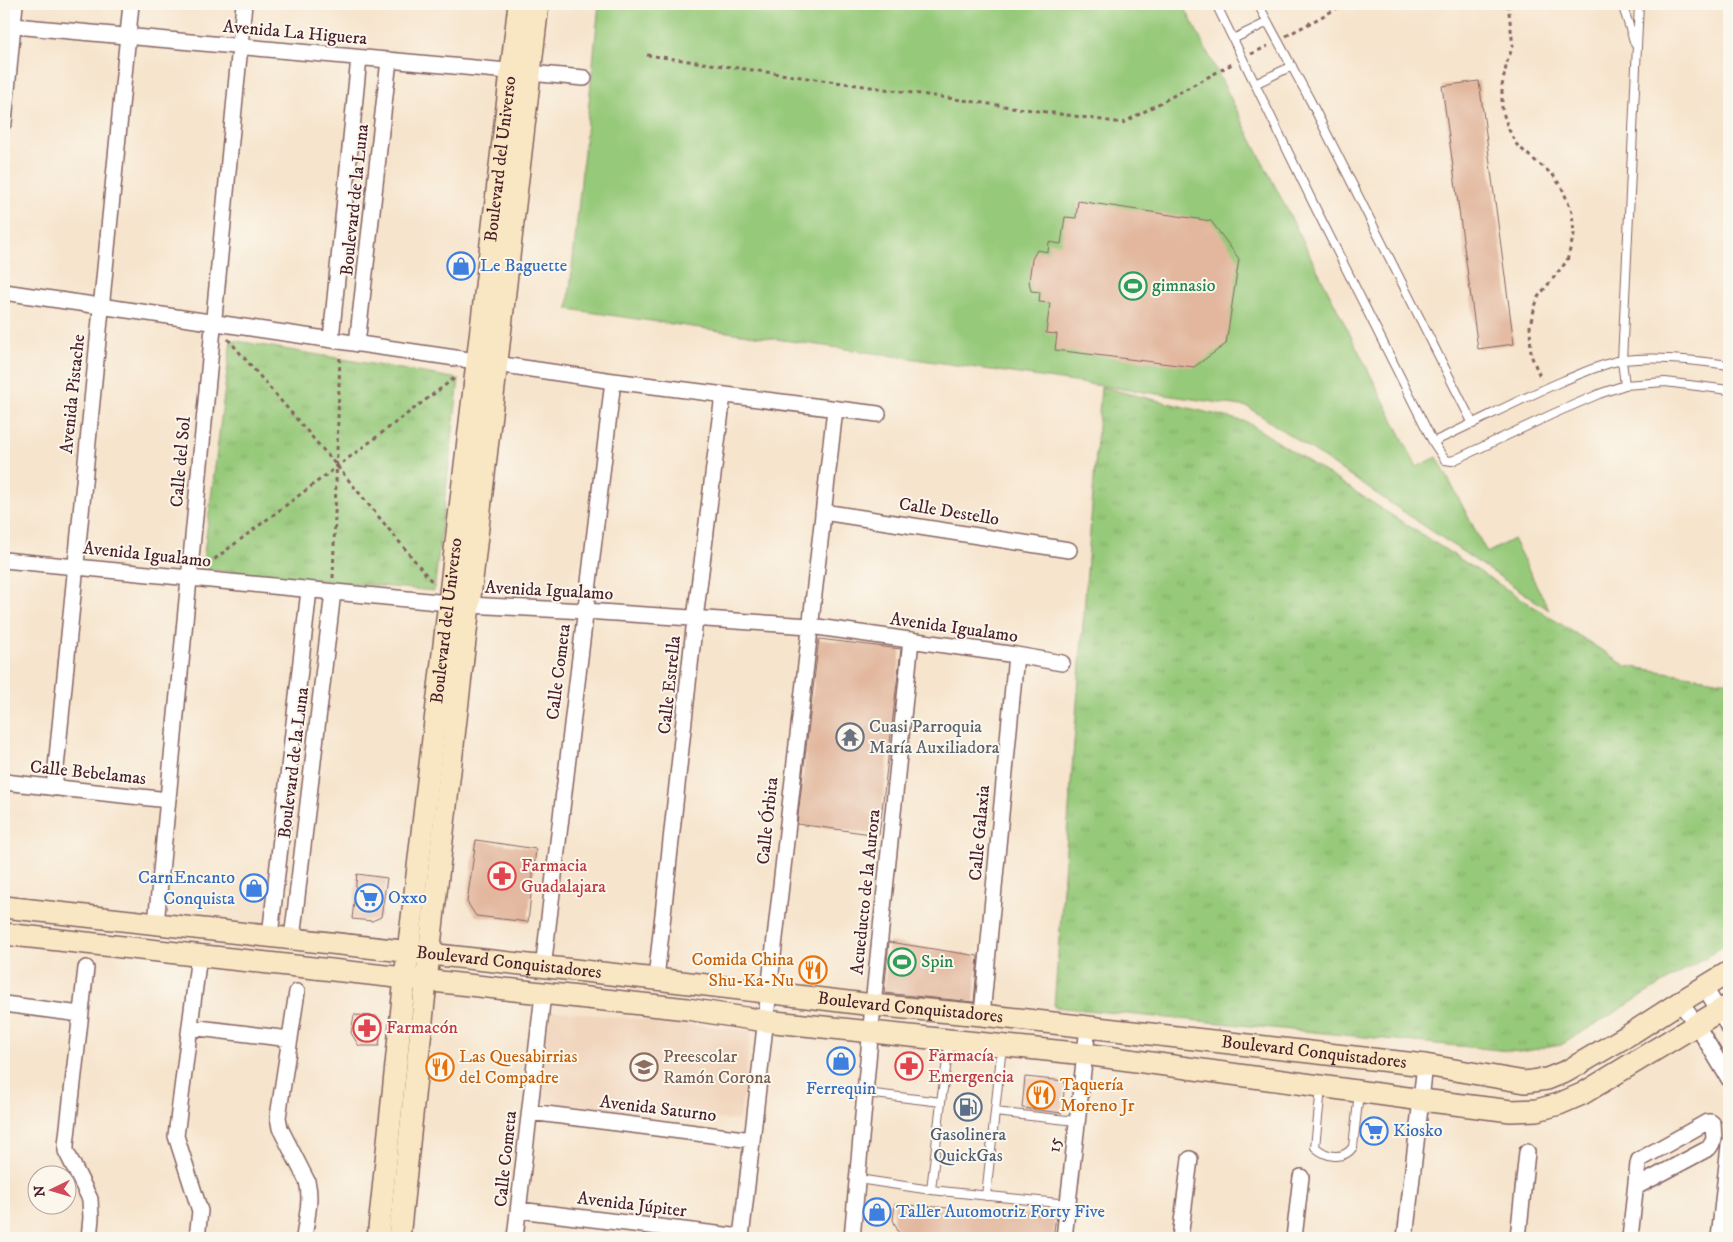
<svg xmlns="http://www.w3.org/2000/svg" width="1733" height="1242" font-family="'IM FELL DW Pica',serif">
<defs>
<pattern id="grass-tufts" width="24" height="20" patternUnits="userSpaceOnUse" patternTransform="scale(1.25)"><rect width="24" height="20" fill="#96c979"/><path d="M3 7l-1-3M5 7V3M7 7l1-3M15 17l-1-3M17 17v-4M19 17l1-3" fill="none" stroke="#83ac69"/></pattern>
</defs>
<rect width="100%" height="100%" fill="#fbf7ec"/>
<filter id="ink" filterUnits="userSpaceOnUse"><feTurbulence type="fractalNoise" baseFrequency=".02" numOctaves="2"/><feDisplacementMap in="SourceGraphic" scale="10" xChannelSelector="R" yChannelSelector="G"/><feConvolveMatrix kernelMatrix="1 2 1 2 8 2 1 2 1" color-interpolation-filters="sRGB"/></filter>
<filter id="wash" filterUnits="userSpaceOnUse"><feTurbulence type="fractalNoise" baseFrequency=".0096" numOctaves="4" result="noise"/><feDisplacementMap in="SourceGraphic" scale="20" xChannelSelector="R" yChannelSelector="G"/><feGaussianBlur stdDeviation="1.12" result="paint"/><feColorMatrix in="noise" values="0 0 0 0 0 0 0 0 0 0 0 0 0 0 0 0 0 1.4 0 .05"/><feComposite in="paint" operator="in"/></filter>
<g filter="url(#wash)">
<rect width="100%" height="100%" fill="#f6e4cc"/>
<!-- built -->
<path fill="#f1d5bd" d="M548,1010L751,1031L739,1121L538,1102Z"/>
<!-- grass -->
<path fill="url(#grass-tufts)" stroke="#707452" d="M231,340L459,379L434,591L202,569Z
M1101,387L1247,422L1626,666L1729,682V943L1561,1045L1520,1052L1054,1007Z"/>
<!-- garden -->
<path fill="#96c979" stroke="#707452" d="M599,4H1183L1417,467L1437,457L1487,553L1513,539L1549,610L1248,407L568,309Z"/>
<g id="blocks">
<!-- building -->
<path fill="#e2b79e" d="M1479,81L1514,344L1478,349L1442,86Z
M1078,201L1211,221L1239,259L1226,344L1194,367L1055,350L1057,334L1046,333L1050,303L1039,302L1040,292L1031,291L1029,281L1032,259L1037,250L1048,252L1049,242L1061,244L1065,217L1076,218Z
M819,639L901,649L879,835L797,824Z
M476,840L536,849L528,922L476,916L467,902Z
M357,874L387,878L381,917L372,921L352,919Z
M889,942L978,956L974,1002L884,993Z
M354,1015L376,1016L382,1022L379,1046H359L351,1033Z
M1025,1077L1065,1081L1062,1113L1022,1108Z
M895,1204L1056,1216L1053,1238H901L893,1220Z"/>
</g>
</g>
<g filter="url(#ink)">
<use href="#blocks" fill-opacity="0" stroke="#866463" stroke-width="1"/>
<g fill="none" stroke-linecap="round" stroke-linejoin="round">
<!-- lane casing -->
<g stroke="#866463" stroke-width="10">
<path id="lane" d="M1216,4L1314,205L1433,442L1445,460L1452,461L1555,413L1599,394L1625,385L1665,382L1729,390
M1258,4L1310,100L1473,424
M1622,4L1635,44
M1233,39L1268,22
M1255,84L1292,66
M1625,385L1622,361L1639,4
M1433,442C1477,422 1520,399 1565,380C1583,373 1603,363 1623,360C1657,356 1695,360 1729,365
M1321,1088L1315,1147C1326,1157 1343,1161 1353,1147L1359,1092
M866,1093L941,1102
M995,1112L1076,1121
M858,1179L931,1190L1068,1204
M931,1190L941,1102L950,1041
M986,1196L1002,1046"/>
</g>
<!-- street casing -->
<g stroke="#866463" stroke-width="18">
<path id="street" d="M4,25L584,78
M4,122L15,4
M4,292L613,381L878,414
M331,339L359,58
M357,344L389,60
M823,512L1069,550
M4,560L469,605L585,611L810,626L1016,655L1062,663
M4,782L168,800
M54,788L131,4
M156,924L244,4
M270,936L309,590
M292,939L333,592
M86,968L66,1145V1151L90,1199L91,1218L89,1238
M543,968L613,381
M656,979L695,619L723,395
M1704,986L1729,1028
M297,992L278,1117L280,1128L307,1181C312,1200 306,1220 304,1238
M1680,1002L1696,1024L1729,1079
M4,1004L80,1014
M982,1015L1016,655
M190,1027L290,1039
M530,1112L752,1140
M519,1210L741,1237
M197,1238L200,1211L176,1136L199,955
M515,1238L543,994
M741,1238L835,409
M852,1238L873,1005L911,640
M1064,1238L1088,1027
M1180,1238L1190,1159
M1294,1238L1301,1177
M1405,1238L1425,1065
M1518,1238L1527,1152
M1630,1238L1638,1164L1639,1160L1707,1122H1711L1713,1124L1714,1140L1709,1148L1636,1187
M1719,1238L1729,1145"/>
</g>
<!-- secondary casing -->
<g stroke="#866463" stroke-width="24">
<g id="secondary">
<path id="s1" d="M4,907L656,979L873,1005L982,1015L1425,1065L1525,1082L1547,1079L1567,1071L1632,1033L1680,1002L1729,972"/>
<path d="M4,934L687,1009L765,1021L1085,1054L1422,1100L1511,1111L1537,1110L1559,1104L1582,1094L1729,1005"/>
<path id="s2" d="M378,1238L405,978L519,4"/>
<path d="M399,1238L429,954L538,4"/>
</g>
</g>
<!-- path -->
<path stroke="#866463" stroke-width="3" stroke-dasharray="4 4" stroke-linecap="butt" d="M1508,4L1513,46L1507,62L1502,86V109L1508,128L1517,145L1533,159L1553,175L1562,188L1572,212L1574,234L1567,261L1538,297L1530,324L1531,355L1541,379
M1286,36L1345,4
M1251,54L1268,46
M647,55L1123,123L1234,63
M228,339L337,466L433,583
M208,564L456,377
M333,578L340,354"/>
<!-- lane -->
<use href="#lane" stroke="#fff" stroke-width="8"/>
<!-- street -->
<use href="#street" stroke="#fff" stroke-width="15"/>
<!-- secondary -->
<use href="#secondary" stroke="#f9e7c3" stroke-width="21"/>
</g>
</g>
<!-- icons -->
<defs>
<g id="shop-ring" transform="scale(1.4375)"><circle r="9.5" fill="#fbf7ec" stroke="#3f7fe0" stroke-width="1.5"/><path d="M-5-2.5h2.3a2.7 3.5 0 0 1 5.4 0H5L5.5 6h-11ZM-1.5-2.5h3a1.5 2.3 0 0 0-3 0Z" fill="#3f7fe0"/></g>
<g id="stadium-ring" transform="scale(1.4375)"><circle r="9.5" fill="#fbf7ec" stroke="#2e9e5b" stroke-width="1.5"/><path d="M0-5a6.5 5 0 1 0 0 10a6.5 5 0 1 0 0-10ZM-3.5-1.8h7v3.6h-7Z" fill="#2e9e5b"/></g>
<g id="temple-ring" transform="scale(1.4375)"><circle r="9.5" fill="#fbf7ec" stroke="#6b7280" stroke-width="1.5"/><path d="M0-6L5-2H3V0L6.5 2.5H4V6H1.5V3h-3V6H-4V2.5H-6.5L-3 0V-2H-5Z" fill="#6b7280"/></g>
<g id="pharmacy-ring" transform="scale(1.4375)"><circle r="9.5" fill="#fbf7ec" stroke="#e0444e" stroke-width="1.5"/><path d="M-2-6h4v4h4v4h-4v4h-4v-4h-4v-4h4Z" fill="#e0444e"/></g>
<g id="supermarket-ring" transform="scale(1.4375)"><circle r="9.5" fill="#fbf7ec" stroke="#3f7fe0" stroke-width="1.5"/><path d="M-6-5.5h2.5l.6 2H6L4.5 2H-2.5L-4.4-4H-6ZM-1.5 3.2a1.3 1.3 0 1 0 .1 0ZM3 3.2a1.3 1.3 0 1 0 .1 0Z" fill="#3f7fe0"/></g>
<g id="restaurant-ring" transform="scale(1.4375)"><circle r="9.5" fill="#fbf7ec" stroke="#e8710a" stroke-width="1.5"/><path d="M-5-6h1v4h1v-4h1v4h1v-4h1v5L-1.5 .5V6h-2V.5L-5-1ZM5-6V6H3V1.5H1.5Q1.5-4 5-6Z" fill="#e8710a"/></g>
<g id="school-ring" transform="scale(1.4375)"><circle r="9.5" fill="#fbf7ec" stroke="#8d6e63" stroke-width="1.5"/><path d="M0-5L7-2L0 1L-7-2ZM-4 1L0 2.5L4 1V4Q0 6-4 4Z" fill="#8d6e63"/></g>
<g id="fuel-ring" transform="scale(1.4375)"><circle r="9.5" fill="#fbf7ec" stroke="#5c6f8a" stroke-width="1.5"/><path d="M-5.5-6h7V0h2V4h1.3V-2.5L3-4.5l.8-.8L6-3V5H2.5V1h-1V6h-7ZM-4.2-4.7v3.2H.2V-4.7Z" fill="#5c6f8a"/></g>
</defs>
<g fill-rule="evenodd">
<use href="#shop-ring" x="461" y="266"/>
<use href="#stadium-ring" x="1133" y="286"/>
<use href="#temple-ring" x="850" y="737"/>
<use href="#pharmacy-ring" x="502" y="876"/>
<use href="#shop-ring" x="254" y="888"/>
<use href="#supermarket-ring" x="369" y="898"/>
<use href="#stadium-ring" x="902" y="962"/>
<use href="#restaurant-ring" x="813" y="970"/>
<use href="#pharmacy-ring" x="367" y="1028"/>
<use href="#shop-ring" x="841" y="1061"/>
<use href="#pharmacy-ring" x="909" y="1066"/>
<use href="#restaurant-ring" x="440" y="1067"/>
<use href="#school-ring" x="644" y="1067"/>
<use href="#restaurant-ring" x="1041" y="1095"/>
<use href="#fuel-ring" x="968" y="1107"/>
<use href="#supermarket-ring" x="1374" y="1131"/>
<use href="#shop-ring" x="877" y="1212"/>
</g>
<g text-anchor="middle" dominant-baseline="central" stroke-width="4" stroke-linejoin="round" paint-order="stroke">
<!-- street labels -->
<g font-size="18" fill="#4a1f2b" stroke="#fbf7ec">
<text transform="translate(295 33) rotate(5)">Avenida La Higuera</text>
<text stroke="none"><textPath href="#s2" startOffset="1086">Boulevard del Universo</textPath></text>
<text transform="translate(355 200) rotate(-84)">Boulevard de la Luna</text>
<text transform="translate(73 394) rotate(-84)">Avenida Pistache</text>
<text transform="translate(181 462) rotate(-85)">Calle del Sol</text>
<text transform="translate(949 512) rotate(9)">Calle Destello</text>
<text transform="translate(147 555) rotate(6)">Avenida Igualamo</text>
<text transform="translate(549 591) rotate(3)">Avenida Igualamo</text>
<text stroke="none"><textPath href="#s2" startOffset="621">Boulevard del Universo</textPath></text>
<text transform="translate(954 628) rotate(8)">Avenida Igualamo</text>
<text transform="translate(559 672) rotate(-83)">Calle Cometa</text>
<text transform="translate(670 685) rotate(-84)">Calle Estrella</text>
<text transform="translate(294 763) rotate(-83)">Boulevard de la Luna</text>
<text transform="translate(88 773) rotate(6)">Calle Bebelamas</text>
<text transform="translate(768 821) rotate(-84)">Calle Órbita</text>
<text transform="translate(980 833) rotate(-85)">Calle Galaxia</text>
<text transform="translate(866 892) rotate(-84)">Acueducto de la Aurora</text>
<text stroke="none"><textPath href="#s1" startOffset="508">Boulevard Conquistadores</textPath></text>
<text stroke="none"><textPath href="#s1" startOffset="912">Boulevard Conquistadores</textPath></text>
<text stroke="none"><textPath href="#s1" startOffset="1318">Boulevard Conquistadores</textPath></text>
<text transform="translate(658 1109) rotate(7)">Avenida Saturno</text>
<text transform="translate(1055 1145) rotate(-84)">15</text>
<text transform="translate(506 1159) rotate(-84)">Calle Cometa</text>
<text transform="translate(632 1205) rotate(7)">Avenida Júpiter</text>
</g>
<!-- shop labels -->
<g font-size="18" fill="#366cbe" stroke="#fbf7ec" text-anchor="start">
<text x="480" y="266">Le Baguette</text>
<text x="235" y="878" text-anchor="end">CarnEncanto<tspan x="235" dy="21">Conquista</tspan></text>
<text x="388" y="898">Oxxo</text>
<text x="841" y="1089" text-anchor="middle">Ferrequin</text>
<text x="1393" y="1131">Kiosko</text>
<text x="896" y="1212">Taller Automotriz Forty Five</text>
</g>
<!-- leisure labels -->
<g font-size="18" fill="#27864d" stroke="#fbf7ec" text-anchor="start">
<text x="1152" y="286">gimnasio</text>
<text x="921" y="962">Spin</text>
</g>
<!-- worship labels -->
<g font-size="18" fill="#5b616d" stroke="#fbf7ec" text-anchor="start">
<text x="869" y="727">Cuasi Parroquia<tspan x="869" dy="21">María Auxiliadora</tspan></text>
</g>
<!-- health labels -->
<g font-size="18" fill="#be3a42" stroke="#fbf7ec" text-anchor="start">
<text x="521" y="866">Farmacia<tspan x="521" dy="21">Guadalajara</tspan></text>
<text x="386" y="1028">Farmacón</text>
<text x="928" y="1056">Farmacía<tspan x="928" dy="21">Emergencia</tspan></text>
</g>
<!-- food labels -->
<g font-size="18" fill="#c56008" stroke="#fbf7ec" text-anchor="start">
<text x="794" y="960" text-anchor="end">Comida China<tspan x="794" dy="21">Shu-Ka-Nu</tspan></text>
<text x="459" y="1057">Las Quesabirrias<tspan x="459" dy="21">del Compadre</tspan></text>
<text x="1060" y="1085">Taquería<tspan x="1060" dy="21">Moreno Jr</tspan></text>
</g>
<!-- education labels -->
<g font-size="18" fill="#785e54" stroke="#fbf7ec" text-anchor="start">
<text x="663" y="1057">Preescolar<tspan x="663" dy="21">Ramón Corona</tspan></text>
</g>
<!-- service labels -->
<g font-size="18" fill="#4e5e75" stroke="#fbf7ec">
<text x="968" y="1135">Gasolinera<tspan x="968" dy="21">QuickGas</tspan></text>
</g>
</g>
<!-- margin -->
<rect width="1733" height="1242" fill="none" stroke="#fbf7ec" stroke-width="20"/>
<!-- north arrow -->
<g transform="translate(52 1190) rotate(265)"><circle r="24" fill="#fbf7ec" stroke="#b4a19f"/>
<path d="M0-4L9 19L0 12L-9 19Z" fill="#d1495b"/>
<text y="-8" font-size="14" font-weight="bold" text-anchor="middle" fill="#4a1f2b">N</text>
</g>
</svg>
